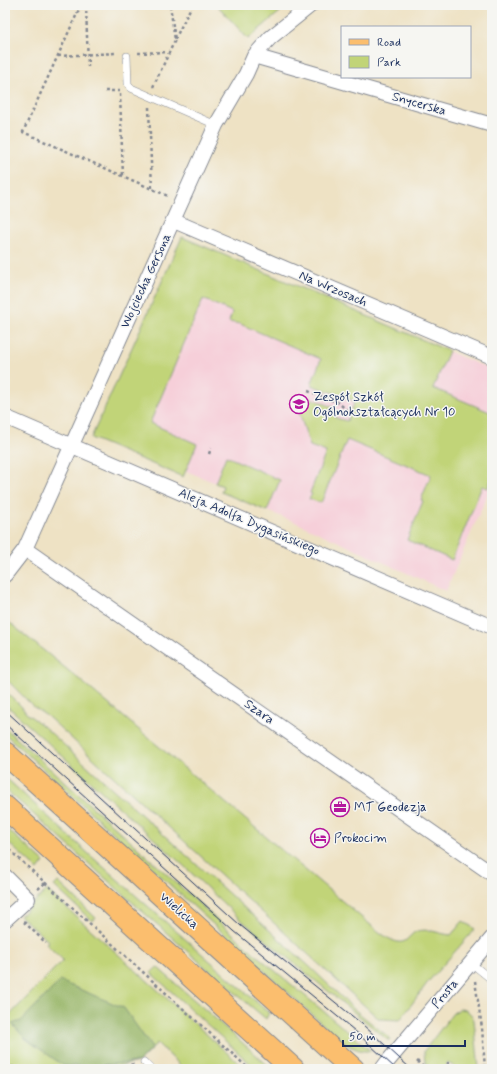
<svg xmlns="http://www.w3.org/2000/svg" width="497" height="1074" font-family="Mynerve,sans-serif">
<rect width="100%" height="100%" fill="#f6f6f2"/>
<filter id="ink" filterUnits="userSpaceOnUse"><feTurbulence type="fractalNoise" baseFrequency=".025" numOctaves="2"/><feDisplacementMap in="SourceGraphic" scale="8" xChannelSelector="R" yChannelSelector="G"/><feConvolveMatrix kernelMatrix="1 2 1 2 8 2 1 2 1" color-interpolation-filters="sRGB"/></filter>
<filter id="wash" filterUnits="userSpaceOnUse"><feTurbulence type="fractalNoise" baseFrequency=".012" numOctaves="4" result="noise"/><feDisplacementMap in="SourceGraphic" scale="16" xChannelSelector="R" yChannelSelector="G"/><feGaussianBlur stdDeviation="0.9" result="paint"/><feColorMatrix in="noise" values="0 0 0 0 0 0 0 0 0 0 0 0 0 0 0 0 0 1.4 0 .05"/><feComposite in="paint" operator="in"/></filter>
<g filter="url(#wash)">
<rect width="100%" height="100%" fill="#eee2c4"/>
<!-- built -->
<path fill="#f6cfd9" d="M182,237L492,370V484L446,591L295,522L221,492L223,486L186,471L183,477L91,438Z"/>
<!-- green -->
<path fill="#c1d478" stroke="#6e826b" d="M217,5H288L248,39Z
M182,237L449,351L433,388L492,413V478L488,488L482,486L452,560L407,540L423,501L421,500L431,475L347,440L321,503L309,499L312,494L310,493L326,452L310,446L299,412L306,396L333,407L336,418L347,421L355,401L311,385L321,359L240,324L229,322L232,312L203,299L150,423L197,444L183,477L91,438Z
M226,456L280,480L267,511L221,492L223,486L215,483Z
M5,619L80,680L367,922C375,928 394,947 405,941C409,938 412,933 417,931C429,928 439,934 451,935L463,921L475,929L428,982L400,1020L379,1019L47,716C31,707 19,691 5,678Z
M5,691L21,706L26,713L42,725L309,966L355,1010L391,1039L389,1041L240,919L185,867L5,704Z
M5,728L255,954L371,1051C359,1052 351,1047 341,1041L5,734Z
M5,777L91,856L269,1013L266,1019L214,975L5,789Z
M5,827L44,862L38,870L5,840Z
M58,882L95,917L92,921L54,886Z
M47,890L245,1069H184L157,1043L139,1062L105,1069H44L5,1064V1020L63,960L46,944L48,941L20,916Z
M157,967L272,1069H256L151,973Z
M460,1009C468,1010 471,1013 474,1020L479,1069H453L455,1067L448,1063L445,1068L446,1069H431L425,1062L424,1051L453,1013Z"/>
<!-- forest -->
<path fill="#98b668" stroke="#5a7263" d="M60,981L124,1008L152,1048L139,1062L90,1066H64L26,1039L12,1024L21,1021Z"/>
</g>
<g filter="url(#ink)">
<g fill="none" stroke-linecap="round" stroke-linejoin="round">
<!-- service casing -->
<g stroke="#848891" stroke-width="8">
<path id="service" d="M127,56L128,84L131,88L216,125
M471,963L492,980
M144,1062L151,1069"/>
</g>
<!-- minor casing -->
<g stroke="#848891" stroke-width="16">
<path id="minor" d="M254,56L492,125
M174,221L492,357
M5,417L492,627
M25,549L492,874
M5,575L25,549L216,125L246,74L254,56L270,38L311,5
M5,876L28,899L5,920
M382,1069L388,1061L492,938"/>
</g>
<!-- primary casing -->
<g stroke="#848891" stroke-width="24">
<path id="primary" d="M5,753L353,1069
M5,807L293,1069"/>
</g>
<!-- path -->
<path stroke="#848891" stroke-width="2.5" stroke-dasharray="3 3" stroke-linecap="butt" d="M81,5L23,132L168,196
M86,5L88,67
M175,39L192,5
M138,53L169,52
M58,56L117,53
M153,87L175,40L170,5
M105,91H120
M120,94L123,177
M149,107L152,190
M308,391L337,402L351,413
M209,454L211,448
M5,846L249,1069
M38,889L45,883
M24,922L46,943
M5,943L7,945
M475,981L482,1028L485,1069
M417,1061L425,1069
M5,1066L32,1069
M113,1069L134,1064
M446,1069L445,1068L448,1063L455,1067L453,1069"/>
<!-- service -->
<use href="#service" stroke="#fff" stroke-width="7"/>
<!-- minor -->
<use href="#minor" stroke="#fff" stroke-width="14"/>
<!-- primary -->
<use href="#primary" stroke="#fbbe6e" stroke-width="22"/>
<!-- tram -->
<path stroke="#1b2f5e" stroke-width="1" d="M5,710L240,925L362,1024L411,1069
M5,724L234,931L355,1031L396,1069"/>
</g>
</g>
<!-- icons -->
<defs>
<g id="school-ring" transform="scale(1)"><circle r="9.5" fill="#f6f6f2" stroke="#b5179e" stroke-width="1.5"/><path d="M0-5L7-2L0 1L-7-2ZM-4 1L0 2.5L4 1V4Q0 6-4 4Z" fill="#b5179e"/></g>
<g id="office-ring" transform="scale(1)"><circle r="9.5" fill="#f6f6f2" stroke="#b5179e" stroke-width="1.5"/><path d="M-6-3h4V-5.5h4V-3h4V5H-6ZM-1-4.5V-3h2v-1.5ZM-6 0V1H6V0Z" fill="#b5179e"/></g>
<g id="hotel-ring" transform="scale(1)"><circle r="9.5" fill="#f6f6f2" stroke="#b5179e" stroke-width="1.5"/><path d="M-6-4.5h1.5V1H6V5H4.5V3h-9V5H-6ZM-4 0a1.8 1.8 0 1 1 3.6 0ZM.5 0V-2.5h3Q6-2.5 6 0Z" fill="#b5179e"/></g>
</defs>
<g fill-rule="evenodd">
<use href="#school-ring" x="299" y="404"/>
<use href="#office-ring" x="340" y="807"/>
<use href="#hotel-ring" x="320" y="838"/>
</g>
<g text-anchor="middle" dominant-baseline="central" stroke-width="3" stroke-linejoin="round" paint-order="stroke">
<!-- street labels -->
<g font-size="13" fill="#1b2f5e" stroke="#f6f6f2">
<text transform="translate(419 104) rotate(16)">Snycerska</text>
<text transform="translate(146 281) rotate(-65)">Wojciecha Gersona</text>
<text transform="translate(333 289) rotate(23)">Na Wrzosach</text>
<text transform="translate(249 522) rotate(23)">Aleja Adolfa Dygasińskiego</text>
<text transform="translate(259 712) rotate(35)">Szara</text>
<text transform="translate(179 911) rotate(42)">Wielicka</text>
<text transform="translate(445 994) rotate(-50)">Prosta</text>
</g>
<!-- poi labels -->
<g font-size="13" fill="#1b2f5e" stroke="#f6f6f2" text-anchor="start">
<text x="313" y="397">Zespół Szkół<tspan x="313" dy="15">Ogólnokształcących Nr 10</tspan></text>
<text x="354" y="807">MT Geodezja</text>
<text x="334" y="838">Prokocim</text>
</g>
</g>
<!-- margin -->
<rect width="497" height="1074" fill="none" stroke="#f6f6f2" stroke-width="20"/>
<!-- legend -->
<rect x="341" y="26" width="130" height="52" fill="#f6f6f2" stroke="#9ea6b7"/>
<rect x="349" y="39" width="20" height="6" fill="#fbbe6e" stroke="#9ea6b7"/>
<text x="377" y="46" font-size="12" fill="#1b2f5e">Road</text>
<rect x="349" y="56" width="20" height="12" fill="#c1d478" stroke="#9ea6b7"/>
<text x="377" y="66" font-size="12" fill="#1b2f5e">Park</text>
<!-- scale -->
<path d="M343 1040v6h122v-6" fill="none" stroke="#1b2f5e" stroke-width="2"/>
<text x="349" y="1040" font-size="12" fill="#1b2f5e" stroke="#f6f6f2" stroke-width="3" paint-order="stroke">50 m</text>
</svg>
